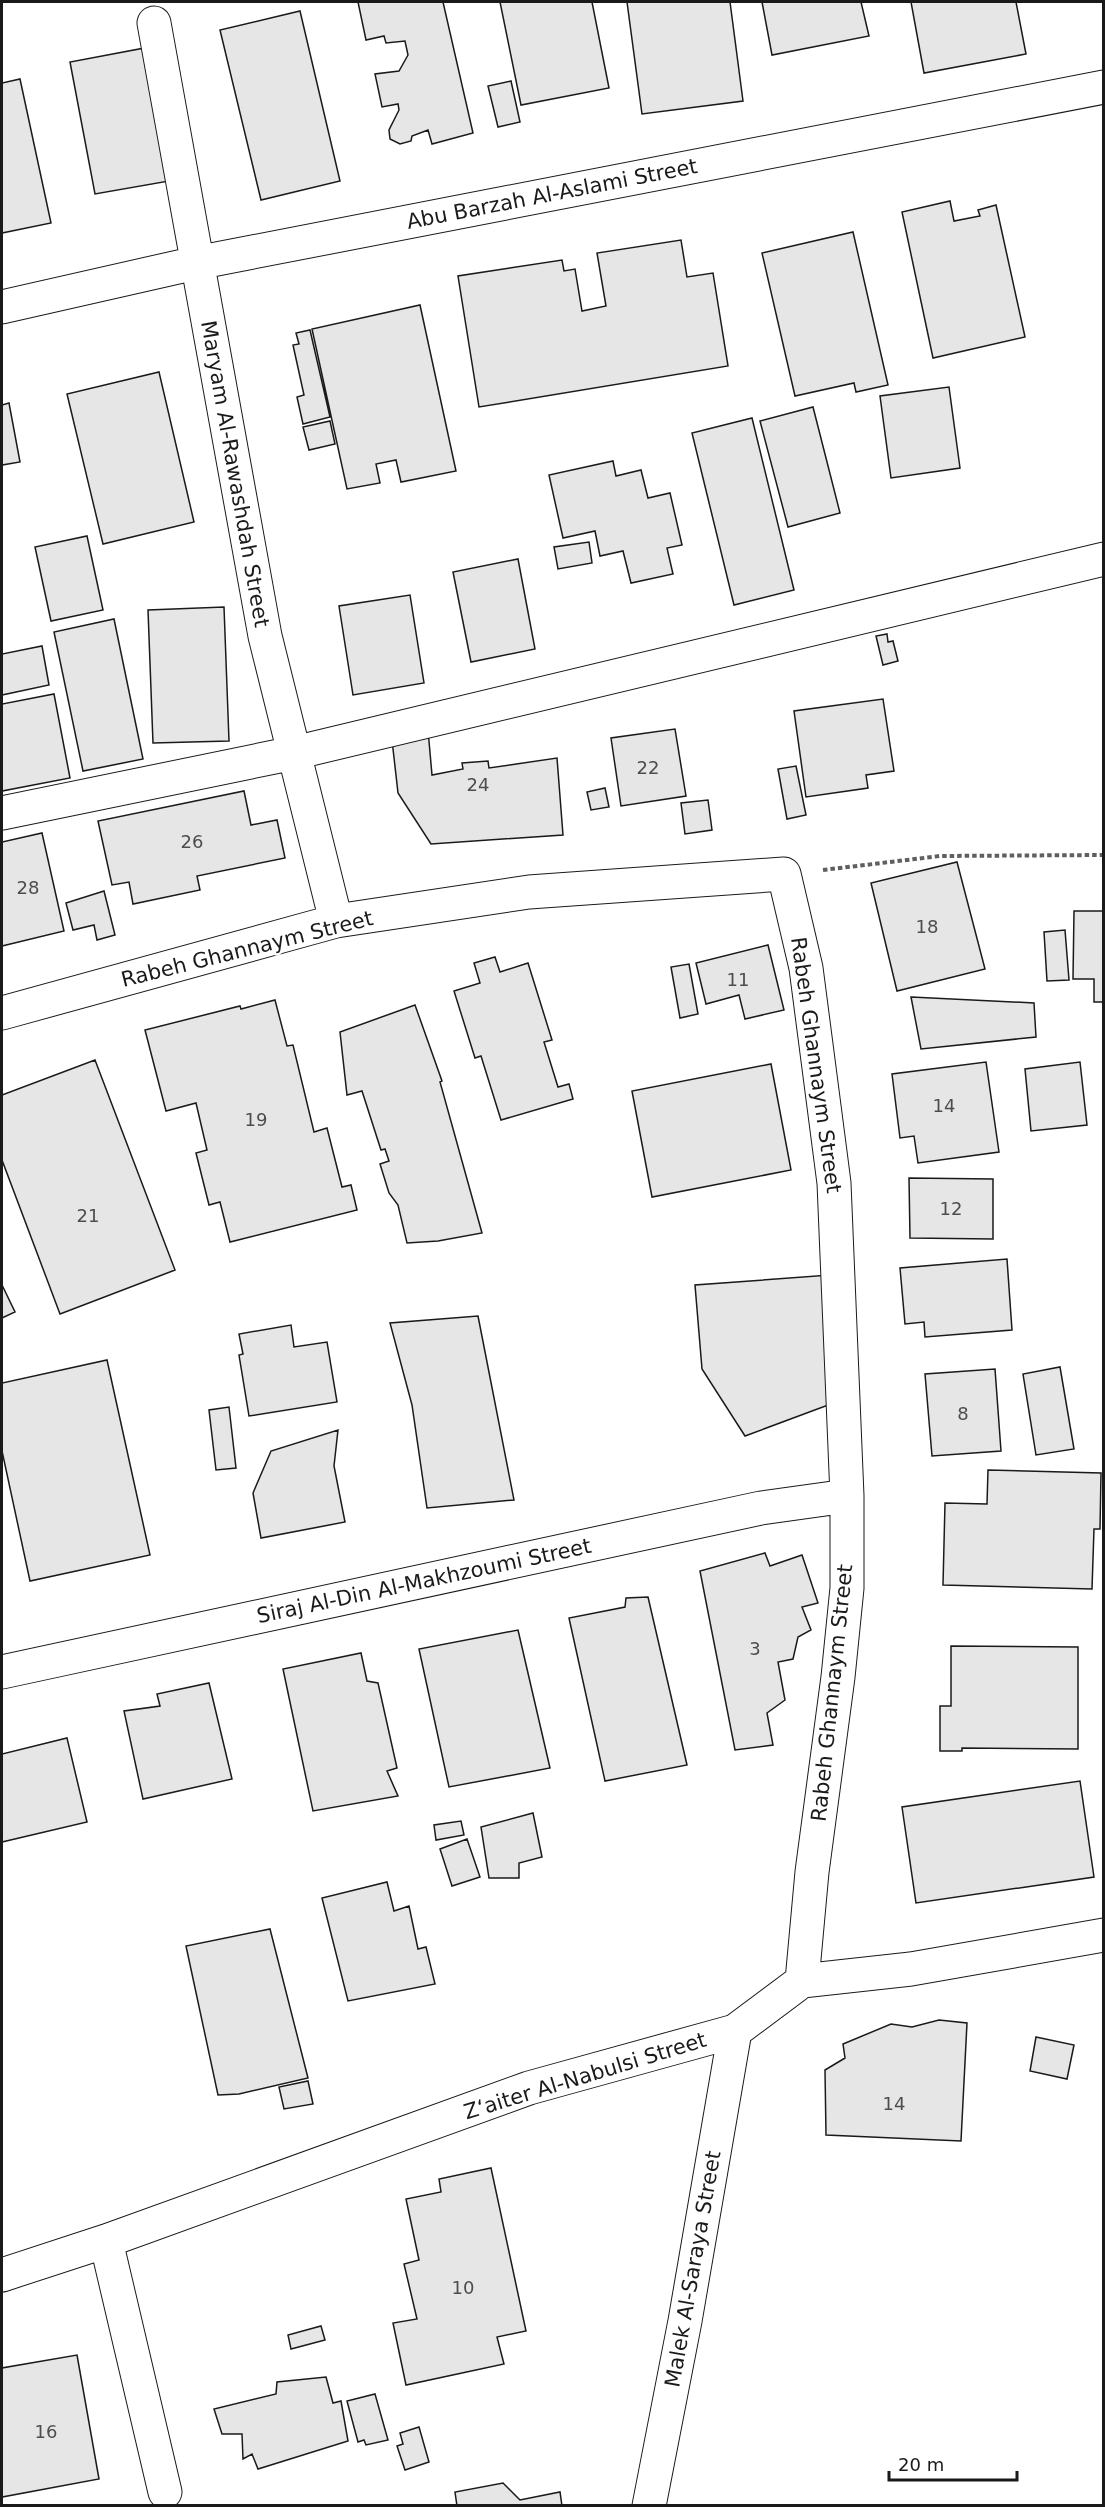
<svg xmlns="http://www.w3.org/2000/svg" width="1105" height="2507" font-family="'DejaVu Sans',sans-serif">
<rect width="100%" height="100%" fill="#fff"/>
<!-- building -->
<path fill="#e6e6e6" stroke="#1a1a1a" stroke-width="1.5" d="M358,2H443L473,133L432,144L428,130L412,136L411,141L400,144L390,139L389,130L399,110L398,104L382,107L375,74L399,71L408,55L405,41L386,43L384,36L366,40Z
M500,2H592L609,88L521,105Z
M627,2H730L743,101L642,114Z
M762,2H861L869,36L772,55Z
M911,2H1016L1026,54L924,73Z
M300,11L340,181L261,200L220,30Z
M150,47L175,180L95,194L70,62Z
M20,79L51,223L2,233V83Z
M511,81L520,122L498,127L488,86Z
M950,201L954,221L980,216L978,210L996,205L1025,337L933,358L902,212Z
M853,232L888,385L856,392L854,383L795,396L762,253Z
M681,240L687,277L713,273L728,366L479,407L458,276L562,260L564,271L575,269L582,311L606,306L597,253Z
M420,305L456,471L401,482L396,460L376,464L380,483L347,489L312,329Z
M310,330L330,417L303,424L297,397L304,395L293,345L299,344L296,333Z
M159,372L194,522L103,544L67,394Z
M949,387L960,468L891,478L880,396Z
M9,403L20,462L2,465V405Z
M813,407L840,513L788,527L760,421Z
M752,418L794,590L734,605L692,433Z
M330,421L335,444L309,450L303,427Z
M613,461L616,476L641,470L648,498L670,493L682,545L667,548L673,574L631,583L623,551L600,556L595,531L563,538L549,475Z
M87,536L103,610L51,621L35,547Z
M589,542L592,563L558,569L554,547Z
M518,559L535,649L471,662L453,572Z
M410,595L424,683L353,695L339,606Z
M224,607L229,741L153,743L148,610Z
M114,619L143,759L83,771L54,632Z
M887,634L888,642L893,641L898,661L883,665L876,636Z
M42,646L49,685L2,695V654Z
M54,694L70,778L2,791V704Z
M883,699L894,771L866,775L868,788L806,797L794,711Z
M675,729L686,796L621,806L611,738Z
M428,730L432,775L463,769L462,763L488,761L489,768L557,758L563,835L431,844L398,793L392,740Z
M796,766L806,815L787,819L778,769Z
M605,788L609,807L591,810L587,792Z
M244,791L251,825L277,820L285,858L197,876L200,890L133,904L129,882L112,885L98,821Z
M708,800L712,830L685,834L681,803Z
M42,833L64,931L2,946V842Z
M957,862L985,969L897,991L871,883Z
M104,891L115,935L97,940L94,925L73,930L66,903Z
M1074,911H1104V1002H1094V979H1073Z
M1065,930L1069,980L1047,981L1044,932Z
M768,945L784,1010L745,1019L739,995L706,1004L696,963Z
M495,957L500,972L528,963L552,1040L544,1042L558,1087L569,1084L573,1099L501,1120L481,1056L475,1058L454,991L480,983L474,963Z
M689,964L698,1014L680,1018L671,967Z
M911,997L1034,1003L1036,1037L921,1049Z
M275,1000L287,1046L293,1045L314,1132L327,1128L342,1187L351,1185L357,1210L230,1242L220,1202L209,1205L196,1153L207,1150L196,1103L166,1111L145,1030L240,1006L241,1009Z
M415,1005L442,1081L440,1082L482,1233L438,1241L407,1243L398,1205L389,1193L380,1164L389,1161L385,1149L381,1150L362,1091L347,1095L340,1032Z
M95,1060L175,1270L60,1314L2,1160V1095Z
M986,1062L999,1152L918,1163L914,1136L900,1138L892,1074Z
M1080,1062L1087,1125L1031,1131L1025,1069Z
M771,1064L791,1170L652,1197L632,1091Z
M909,1178L993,1179V1239L910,1238Z
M1007,1259L1012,1330L925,1337L924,1322L905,1324L900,1268Z
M830,1275L839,1401L745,1436L702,1369L695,1285Z
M2,1285L15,1312L2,1318Z
M478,1316L514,1500L427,1508L412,1405L390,1323Z
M291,1325L294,1347L327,1342L337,1402L249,1416L239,1355L243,1354L239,1334Z
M107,1360L150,1555L30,1581L2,1451V1383Z
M1060,1367L1074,1449L1036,1455L1023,1374Z
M995,1369L1001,1451L932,1456L925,1374Z
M229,1407L236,1468L216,1470L209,1410Z
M338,1430L334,1466L345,1522L261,1538L253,1493L271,1451Z
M988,1470L1101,1473L1100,1529H1094L1092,1589L943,1585L945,1503L987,1504Z
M765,1553L770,1566L802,1555L818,1603L802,1607L811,1630L798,1637L793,1659L778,1662L785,1700L767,1713L773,1745L735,1750L700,1571Z
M648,1597L687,1765L605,1781L569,1618L625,1607L626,1598Z
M518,1630L550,1768L449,1787L419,1649Z
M951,1646L1078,1647V1749L962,1748V1751H940V1706H951Z
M361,1653L367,1681L378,1683L397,1768L387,1771L398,1796L313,1811L283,1669Z
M209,1683L232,1779L143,1799L124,1711L160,1706L157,1694Z
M67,1738L87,1822L2,1842V1754Z
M1080,1781L1094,1877L916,1903L902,1807Z
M533,1813L542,1857L519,1863V1878H489L481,1827Z
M461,1821L464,1835L436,1840L434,1825Z
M467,1839L480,1877L452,1886L440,1849Z
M387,1882L394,1911L409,1906L418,1949L426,1947L435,1984L348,2001L322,1898Z
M270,1929L308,2078L239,2094L218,2095L186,1946Z
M939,2020L967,2023L961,2141L826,2135L825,2070L845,2058L843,2044L891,2024L912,2027Z
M1036,2037L1074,2045L1067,2079L1030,2071Z
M308,2081L313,2104L284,2109L279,2087Z
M491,2168L526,2331L497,2337L504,2364L406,2385L393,2323L417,2319L404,2264L419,2260L406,2199L441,2192L439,2179Z
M321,2326L325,2340L291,2349L288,2335Z
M77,2355L99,2479L2,2497V2368Z
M326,2377L333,2403L341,2401L348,2441L258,2469L252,2454L243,2459L242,2434H222L214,2409L276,2394L277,2382Z
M375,2394L388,2440L366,2445L364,2440L358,2442L347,2401Z
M419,2427L429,2462L405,2470L397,2446L403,2444L400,2433Z
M503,2483L520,2500L560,2492L562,2506H457L455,2492Z"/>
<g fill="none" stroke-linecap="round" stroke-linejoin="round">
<!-- street casing -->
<g stroke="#1a1a1a" stroke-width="35">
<path id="street" d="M154,23L265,636L336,921
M2,307L196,263L1104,87
M2,813L294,753L1104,559
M2,1013L336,921L529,892L784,874L806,968L834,1183L847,1496V1588L838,1677L812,1872L802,1981
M2,1672L761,1508L847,1496
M106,2241L165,2492
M2,2275L106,2241L529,2088L735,2031L802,1981L911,1969L1104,1935
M649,2506L685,2321L735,2031"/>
</g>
<!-- path -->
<path stroke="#5f5f5f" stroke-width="4" stroke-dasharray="4.5 3" stroke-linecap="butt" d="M823,870L940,856L1104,855"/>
<!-- street -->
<use href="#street" stroke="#fff" stroke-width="33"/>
</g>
<g text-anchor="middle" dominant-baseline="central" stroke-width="4.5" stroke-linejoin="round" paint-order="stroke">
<!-- number labels -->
<g font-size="18" fill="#4d4d4d">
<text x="648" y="767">22</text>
<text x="478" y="784">24</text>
<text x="192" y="841">26</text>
<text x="28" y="887">28</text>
<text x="927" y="926">18</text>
<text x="738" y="979">11</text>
<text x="944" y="1105">14</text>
<text x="256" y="1119">19</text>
<text x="951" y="1208">12</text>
<text x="88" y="1215">21</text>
<text x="963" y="1413">8</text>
<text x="755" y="1648">3</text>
<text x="894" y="2103">14</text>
<text x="463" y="2287">10</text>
<text x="46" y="2431">16</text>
</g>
<!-- street labels -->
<g font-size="21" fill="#1a1a1a" stroke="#fff">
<text transform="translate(552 194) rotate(-11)">Abu Barzah Al-Aslami Street</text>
<text transform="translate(235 474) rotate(80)">Maryam Al-Rawashdah Street</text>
<text transform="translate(247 949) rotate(-14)">Rabeh Ghannaym Street</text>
<text transform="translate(816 1065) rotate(82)">Rabeh Ghannaym Street</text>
<text transform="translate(424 1581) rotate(-12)">Siraj Al-Din Al-Makhzoumi Street</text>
<text transform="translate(832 1693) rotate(-84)">Rabeh Ghannaym Street</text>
<text transform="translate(585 2076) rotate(-17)">Z‘aiter Al-Nabulsi Street</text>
<text transform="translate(693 2269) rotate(-80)">Malek Al-Saraya Street</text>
</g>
</g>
<!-- border -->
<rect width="1105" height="2507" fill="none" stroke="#1a1a1a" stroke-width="6"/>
<!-- scale -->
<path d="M889 2471v9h128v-9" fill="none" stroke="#1a1a1a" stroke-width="3"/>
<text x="898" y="2471" font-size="18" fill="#1a1a1a" stroke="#ffffff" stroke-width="4.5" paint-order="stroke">20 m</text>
</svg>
